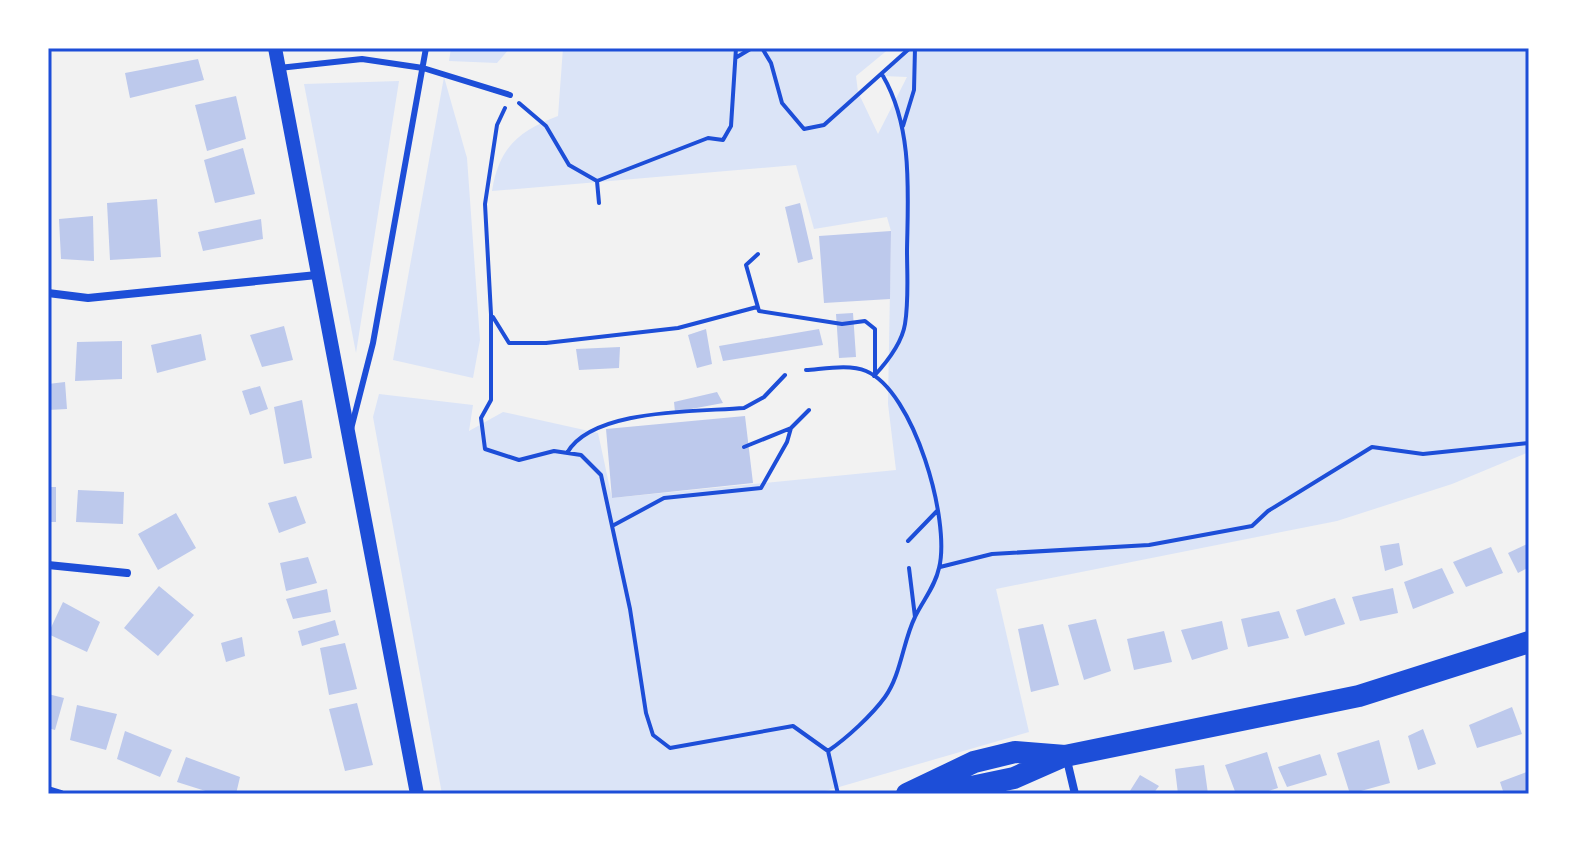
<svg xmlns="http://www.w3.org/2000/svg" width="1577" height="842" font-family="Arial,sans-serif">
<rect width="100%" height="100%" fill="#f2f2f2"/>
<!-- green -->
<path fill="#dbe4f7" d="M451,48H510L497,63L449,61Z
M563,48H890L856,76L858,92L878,134L907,77L883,76L906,53V48H1529V452L1452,484L1337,521L996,589L1029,732L815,794H442L373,417L379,394L473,405L469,431L503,412L598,433L612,498L896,470L888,404L891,231L887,217L814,229L796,165L492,191C499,147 519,131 558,116Z
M444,77L467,158L480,340L473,378L393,360Z
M399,81L356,353L304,84Z"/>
<!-- building -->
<path fill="#bdc9ec" d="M198,59L204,80L130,98L125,73Z
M236,96L246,139L207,151L195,105Z
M243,148L255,194L215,203L204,160Z
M157,199L161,257L110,260L107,203Z
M800,203L813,259L798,263L785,207Z
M93,216L94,261L61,259L59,219Z
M261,219L263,239L203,251L198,232Z
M891,231L890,299L824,303L819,236Z
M853,313L856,357L839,358L836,314Z
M284,326L293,360L262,367L250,335Z
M706,329L712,364L697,368L688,335Z
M819,329L823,345L723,361L719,346Z
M201,334L206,360L157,373L151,345Z
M122,341V379L75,381L77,342Z
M620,347L619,368L579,370L576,349Z
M65,382L67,409L48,410V384Z
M260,386L268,409L250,415L242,391Z
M717,392L723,403L675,412L674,402Z
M302,400L312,458L284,464L274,407Z
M745,416L753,483L612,498L606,429Z
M48,487H56V522H48Z
M78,490L124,492L123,524L76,522Z
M296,496L306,523L279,533L268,503Z
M176,513L196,548L158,570L138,534Z
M1399,543L1403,565L1385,571L1380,546Z
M1529,543V567L1518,573L1508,553Z
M1491,547L1503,573L1466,587L1453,562Z
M308,557L317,583L286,591L280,563Z
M1442,568L1454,593L1413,609L1404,582Z
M159,586L194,615L158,656L124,628Z
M1393,588L1398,613L1360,621L1352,597Z
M327,589L331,612L293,619L286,599Z
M1335,598L1345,624L1305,636L1296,610Z
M63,602L100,622L87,652L48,634Z
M1279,611L1289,638L1248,647L1241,619Z
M1096,619L1111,671L1084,680L1068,625Z
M335,620L339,635L302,646L298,631Z
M1222,621L1228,649L1192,660L1181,630Z
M1043,624L1059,685L1031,692L1018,629Z
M1164,631L1172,662L1134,670L1127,639Z
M242,637L245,656L226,662L221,643Z
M345,643L357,689L329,695L320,648Z
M48,694L64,698L55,730L48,728Z
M357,703L373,765L345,771L329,709Z
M77,705L117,714L106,750L70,740Z
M1512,707L1522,734L1477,748L1469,725Z
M1423,729L1436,764L1418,770L1408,736Z
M125,731L172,750L160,777L117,759Z
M1379,740L1390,783L1350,794L1337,753Z
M1267,752L1278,788L1259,794H1236L1225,765Z
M1320,754L1327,775L1287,787L1278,767Z
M186,757L240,777L236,794H215L177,782Z
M1204,765L1208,794H1178L1175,769Z
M1529,771V794H1504L1500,782Z
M1140,775L1159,786L1153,794H1128Z"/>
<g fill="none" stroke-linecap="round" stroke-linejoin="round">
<!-- path -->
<path stroke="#1d4ed8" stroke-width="4" d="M762,48L771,63L782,103L804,129L824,125L910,48
M737,57L752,48
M519,103L546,126L569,165L597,181L708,138L723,140L731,126L736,48
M505,108L497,125L485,204L491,314V400L481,418L485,449L519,460L554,451L581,455L601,475L630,609L646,713L653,735L670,748L793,726L828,751C847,738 872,715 885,697C901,675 903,641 915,617C923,600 935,587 939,568C951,521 914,391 866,371C850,364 823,369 806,370
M903,126L914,90L915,48
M597,181L599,203
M758,254L746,265L759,311L842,324L865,321L875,329V374
M493,317L509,343H546L678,328L757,307
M874,376C887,362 902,343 905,324C909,300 907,274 907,250C908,192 913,128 883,76
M744,447L791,428L809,410
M567,453C592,408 698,412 744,408L764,397L785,375
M614,525L664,498L761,488L787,442L791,428
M908,541L937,511
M940,567L992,554L1149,545L1252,526L1268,511L1372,447L1423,454L1529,443
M909,568L915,617
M828,751L838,794"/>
<!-- service -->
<path stroke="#1d4ed8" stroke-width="6" d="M279,68L362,59L423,68L510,95
M351,429L373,343L426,48"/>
<!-- minor -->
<path stroke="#1d4ed8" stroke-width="8" d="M48,293L88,298L317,275
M48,565L127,573
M1066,756L1075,794
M48,790L61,794"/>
<!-- tertiary -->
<path stroke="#1d4ed8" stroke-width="14" d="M275,48L417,794"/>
<!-- trunk -->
<path stroke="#1d4ed8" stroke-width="22" d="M907,794L974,762L1015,752L1065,756L1359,696L1529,642
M938,794L1014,778L1064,756"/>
</g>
<!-- border -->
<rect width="1577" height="842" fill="none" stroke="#ffffff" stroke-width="100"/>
<rect x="50" y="50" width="1477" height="742" fill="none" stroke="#1d4ed8" stroke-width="3"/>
</svg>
